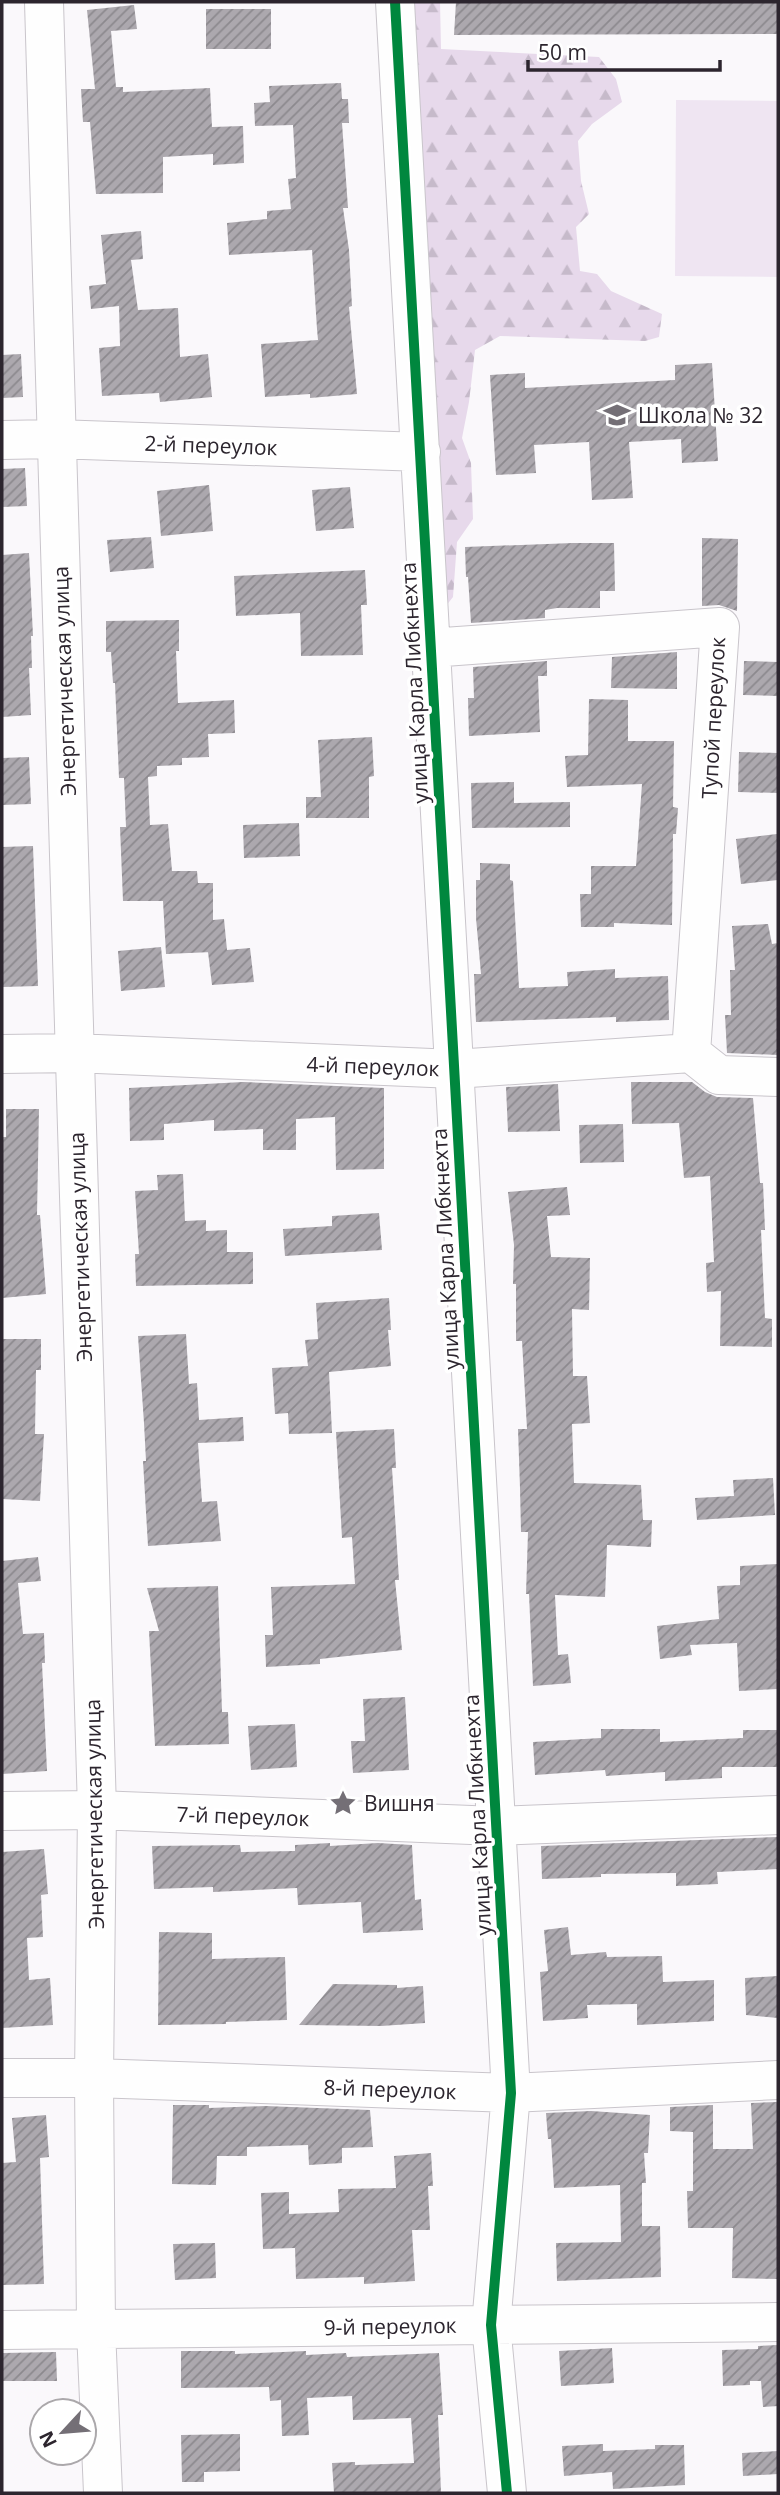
<svg xmlns="http://www.w3.org/2000/svg" width="780" height="2495" font-family="'Open Sans',sans-serif">
<defs>
<pattern id="forest-firs" width="22" height="20" patternUnits="userSpaceOnUse" patternTransform="scale(1.75)"><rect width="22" height="20" fill="#e7d9eb"/><path d="M5 1l3.5 6h-7zM16 11l3.5 6h-7z" fill="#c6baca"/></pattern>
<pattern id="building-hatch" width="6" height="6" patternUnits="userSpaceOnUse" patternTransform="scale(1.75)"><rect width="6" height="6" fill="#aca8ae"/><path d="M-1 1l2-2M0 6l6-6M5 7l2-2" fill="none" stroke="#8c898e"/></pattern>
</defs>
<rect width="100%" height="100%" fill="#faf8fb"/>
<!-- forest -->
<path fill="url(#forest-firs)" d="M379,2H440L441,49L599,57L616,79L622,102L592,124L578,141L581,181L589,214L576,227L580,271L597,274L611,291L662,314L659,337L645,341L500,336L475,350L469,402L462,438L471,463L473,519L457,542L453,597L442,611Z"/>
<!-- garden -->
<path fill="#efe5f2" d="M676,100L778,101V277L675,276Z"/>
<!-- building -->
<path fill="url(#building-hatch)" d="M456,2H778V34L454,35Z
M134,5L137,29L111,31L116,87H123V92L210,88L212,127L243,126L244,163L213,165V154L163,157V193L96,194L90,122H83L81,89H95L87,10Z
M206,9H271V49H206Z
M341,83L342,99H348L349,123H342L348,208H343L349,250L352,306L349,307L357,394L310,398V394L265,397L261,344L318,340L317,329L312,250L229,255L227,223L267,219V211L291,209L288,179L296,178L293,125L255,126L254,103L270,102L269,86Z
M141,231L143,259L131,260L138,310L178,308L180,357L208,354L212,397L160,402L159,393L102,396L99,348L120,346L119,306L91,309L89,286L106,284L101,235Z
M21,354L23,397L2,398V355Z
M712,363L718,461L682,463L681,439L629,442L633,498L592,500L589,442L534,445L536,473L496,475L490,375L525,373V388L675,380V365Z
M25,468L27,506L2,507V469Z
M209,485L213,531L161,536L157,491Z
M350,487L354,528L316,531L312,490Z
M151,537L154,568L110,572L107,540Z
M702,538L738,539L737,611L719,605L702,606Z
M573,543H614L615,591H600V608H557L545,610V618L471,623L468,577H466L465,547Z
M29,553L33,636H31L32,668H29L31,715L2,717V555Z
M365,570L367,605H361L363,655L301,656L300,613L236,616L234,576Z
M179,620V651H176L178,703L234,700L235,733L208,734L209,757L182,758V765L157,766V776L148,777L150,825L168,824L172,871H197L198,883H213V920L224,919L227,950L250,948L254,982L212,985L208,952H212L166,954L163,901H123L120,827H126L124,778H119L115,683H113L111,652H106V621Z
M677,652V689L611,688L612,657Z
M547,661V676H538L540,732L469,736L468,698H474L473,667Z
M744,661L778,662V696L743,695Z
M589,699L628,700V741H674L673,807L678,808L676,834H673L672,925L614,923V927H581L580,894H591V866H636L642,784L567,787L565,756L588,755Z
M372,737L374,776L369,777V818H306V797H321L318,740Z
M739,752L778,753V793L738,792Z
M29,757L31,804L2,805V758Z
M514,782V803L570,802V827L472,828L471,783Z
M299,823L300,856L244,858L243,825Z
M777,834L778,880L741,884L736,839Z
M33,846L38,986L3,987L2,847Z
M480,863L510,864V880L513,881L519,988L568,986L567,972L615,969V978L668,976L669,1020L616,1022V1017L476,1022L474,974H481L476,918V880H480Z
M768,924L772,944L778,943V1055L727,1053L725,1015H731L730,970H735L732,926Z
M161,947L165,987L121,991L118,951Z
M243,1082L384,1088V1169L336,1170L335,1117L296,1119V1150H263V1129L214,1131V1120L164,1124V1140L130,1141L129,1088Z
M631,1082H692L705,1092L717,1097L753,1098L760,1183H763L765,1230H761L765,1318L772,1319V1347L720,1346L721,1291L707,1292L706,1263L714,1262L710,1176L684,1178L679,1123L632,1124Z
M558,1084L560,1131L508,1132L506,1087Z
M6,1109H39L37,1215H40L46,1294L2,1298V1137H6Z
M623,1124L624,1162L580,1163L579,1125Z
M183,1174L185,1221L206,1220V1231L227,1230V1252H253V1284L136,1286L135,1254H139L135,1191L158,1190L157,1175Z
M567,1187L570,1215L547,1216L551,1257L590,1258L589,1310L572,1309L573,1376H587L590,1423L572,1424L574,1483L641,1485L643,1520H652L651,1547L607,1545L605,1597L555,1595L558,1655L568,1654L571,1683L533,1686L529,1594H526L528,1532H521L520,1488L518,1429H527L522,1341H516V1284H513L514,1245L508,1192Z
M379,1213L382,1250L285,1256L283,1229L332,1226V1216Z
M389,1298L391,1330H388L391,1366L329,1372L332,1433L289,1434L288,1413L275,1414L272,1368L308,1366L305,1340L318,1339L316,1303Z
M186,1334L189,1384L197,1383L199,1420L243,1417L244,1441L198,1443L202,1502L217,1501L221,1541L148,1546L143,1461H146L144,1423L138,1336Z
M2,1339H41V1370H36L35,1434H44L40,1501L2,1499Z
M394,1429L396,1468H392L399,1580H395L402,1650L320,1659V1664L266,1667L265,1635H273L271,1587L355,1584L352,1537L342,1538L336,1432Z
M773,1478L775,1515L697,1520L695,1498L734,1496L733,1480Z
M38,1557L41,1581L18,1583L23,1634L44,1633L45,1663H42L47,1771L2,1774V1561Z
M778,1564V1689L739,1691L737,1643L690,1645L692,1655L660,1659L657,1626L719,1619L717,1586L740,1585V1566Z
M218,1586L222,1712H228L229,1744L155,1746L149,1631H159L147,1588Z
M405,1697L409,1770L353,1773L351,1741H365L363,1699Z
M295,1724L297,1767L251,1770L248,1726Z
M601,1729H660V1742L743,1738V1730H778V1767H722V1778L665,1781V1772L606,1776L605,1770L535,1775L533,1742L601,1738Z
M778,1837V1869L717,1872L718,1884L676,1886V1873L601,1874V1877L542,1879L541,1846Z
M330,1843V1846L378,1843L412,1845L415,1900L421,1899L423,1930L363,1933L361,1902L298,1905L297,1888L213,1892V1887L154,1889L152,1846L240,1845L241,1852L295,1851V1845Z
M44,1849L48,1894L41,1895L43,1937L27,1938L29,1980L50,1978L53,2025L2,2028V1852Z
M568,1927L571,1955L606,1952L607,1957L662,1956L663,1982L714,1980V2021L637,2025V2004L587,2005L588,2018L543,2021L540,1972L548,1971L544,1930Z
M159,1932L212,1933V1959L285,1957L287,2020L226,2022V2024L158,2025Z
M778,1976V2018L746,2015L745,1978Z
M333,1984L397,1985V1988L423,1986L425,2023L381,2026L299,2025Z
M778,2102V2279L732,2278L733,2228H688L687,2191H693V2132L670,2131V2107L713,2105V2149H753L751,2103Z
M173,2105H209V2108L265,2106L370,2110L373,2147L342,2148V2163L309,2165L308,2145L247,2147V2156H217L216,2185L172,2184Z
M591,2111L650,2115L648,2153H644L646,2183H642V2226H660L661,2277L557,2281L556,2243L621,2242L620,2185L554,2188L551,2139H548L546,2113Z
M46,2115L49,2157L40,2158L44,2284L2,2285V2163L16,2162L12,2118Z
M431,2153L433,2186H428L430,2230H412L415,2281L364,2284V2277L296,2279L295,2248L263,2249L261,2193L289,2192V2214L339,2212L338,2189L396,2188L394,2156Z
M215,2243L216,2278L175,2280L173,2244Z
M778,2345V2406L763,2407L761,2381H750V2385L723,2386L722,2350L758,2349V2346Z
M612,2348L614,2383L561,2386L559,2351Z
M181,2351H235V2354L306,2351V2355L346,2353L347,2357L439,2353L443,2415H438L441,2493H334L332,2463L355,2462V2465L414,2463L411,2418L353,2420L352,2396L307,2398L309,2435L282,2436L281,2400L270,2401L269,2387L181,2388Z
M56,2352L57,2381H3V2353Z
M240,2434V2471L204,2472V2482H182L181,2435Z
M603,2444V2451L655,2449V2445H684L685,2485L613,2489L612,2472L564,2476L562,2446Z
M778,2451V2474L743,2476L742,2453Z"/>
<g fill="none" stroke-linecap="round" stroke-linejoin="round">
<!-- minor casing -->
<g stroke="#c9c5cb" stroke-width="40">
<path id="minor" d="M44,2L97,1810L94,2078L96,2330L103,2493
M395,2L511,2093L491,2325L507,2493
M2,440L56,439L421,452
M430,648L720,627L691,1053
M2,1054L74,1053L455,1069L691,1053L719,1075L778,1077
M2,1811L97,1810L496,1826L778,1815
M2,2078H94L511,2093L778,2080
M2,2330L778,2322"/>
</g>
<!-- minor -->
<use href="#minor" stroke="#fefefe" stroke-width="38"/>
<!-- cycleway casing -->
<g stroke="#fff" stroke-width="15">
<path id="cycleway" d="M395,2L511,2093L491,2325L507,2493"/>
</g>
<!-- cycleway -->
<use href="#cycleway" stroke="#00873e" stroke-width="10"/>
</g>
<!-- icons -->
<defs>
<g id="school-bare" transform="scale(2.1)"><path d="M0-5L7-2L0 1L-7-2ZM-4 1L0 2.5L4 1V4Q0 6-4 4Z" fill="#746f76" stroke="#fff" stroke-width="2.5" paint-order="stroke"/></g>
<g id="sight-bare" transform="scale(2.1)"><path d="M0-6L1.8-2.2L6-1.7L2.9 1.2L3.7 5.4L0 3.3L-3.7 5.4L-2.9 1.2L-6-1.7L-1.8-2.2Z" fill="#746f76" stroke="#fff" stroke-width="2.5" paint-order="stroke"/></g>
</defs>
<g fill-rule="evenodd">
<use href="#school-bare" x="617" y="415"/>
<use href="#sight-bare" x="343" y="1803"/>
</g>
<g text-anchor="middle" dominant-baseline="central" stroke-width="7" stroke-linejoin="round" paint-order="stroke">
<!-- poi labels -->
<g font-size="21" fill="#2c252e" stroke="#fff" text-anchor="start">
<text x="638" y="415">Школа № 32</text>
<text x="364" y="1803">Вишня</text>
</g>
<!-- street labels -->
<g font-size="21" fill="#2c252e" stroke="#fff">
<text transform="translate(211 445) rotate(2)">2-й переулок</text>
<text transform="translate(64 681) rotate(-92)">Энергетическая улица</text>
<text transform="translate(414 683) rotate(-93)">улица Карла Либкнехта</text>
<text transform="translate(713 718) rotate(-87)">Тупой переулок</text>
<text transform="translate(373 1066) rotate(2)">4-й переулок</text>
<text transform="translate(80 1247) rotate(-92)">Энергетическая улица</text>
<text transform="translate(445 1249) rotate(-93)">улица Карла Либкнехта</text>
<text transform="translate(94 1814) rotate(-91)">Энергетическая улица</text>
<text transform="translate(477 1815) rotate(-93)">улица Карла Либкнехта</text>
<text transform="translate(243 1816) rotate(2)">7-й переулок</text>
<text transform="translate(390 2089) rotate(2)">8-й переулок</text>
<text transform="translate(390 2326) rotate(-1)">9-й переулок</text>
</g>
</g>
<!-- border -->
<rect width="780" height="2495" fill="none" stroke="#2c252e" stroke-width="7"/>
<!-- north arrow -->
<g transform="translate(63 2432) rotate(244)"><circle r="33" fill="#ffffff" stroke="#aba8ab" stroke-width="2"/>
<path d="M0-5L12 26L0 18L-12 26Z" fill="#746f76"/>
<text y="-10" font-size="19" font-weight="bold" text-anchor="middle" fill="#2c252e">N</text>
</g>
<!-- scale -->
<path d="M528 60v10h192v-10" fill="none" stroke="#2c252e" stroke-width="3.5"/>
<text x="538" y="60" font-size="21" fill="#2c252e" stroke="#ffffff" stroke-width="5" paint-order="stroke">50 m</text>
</svg>
